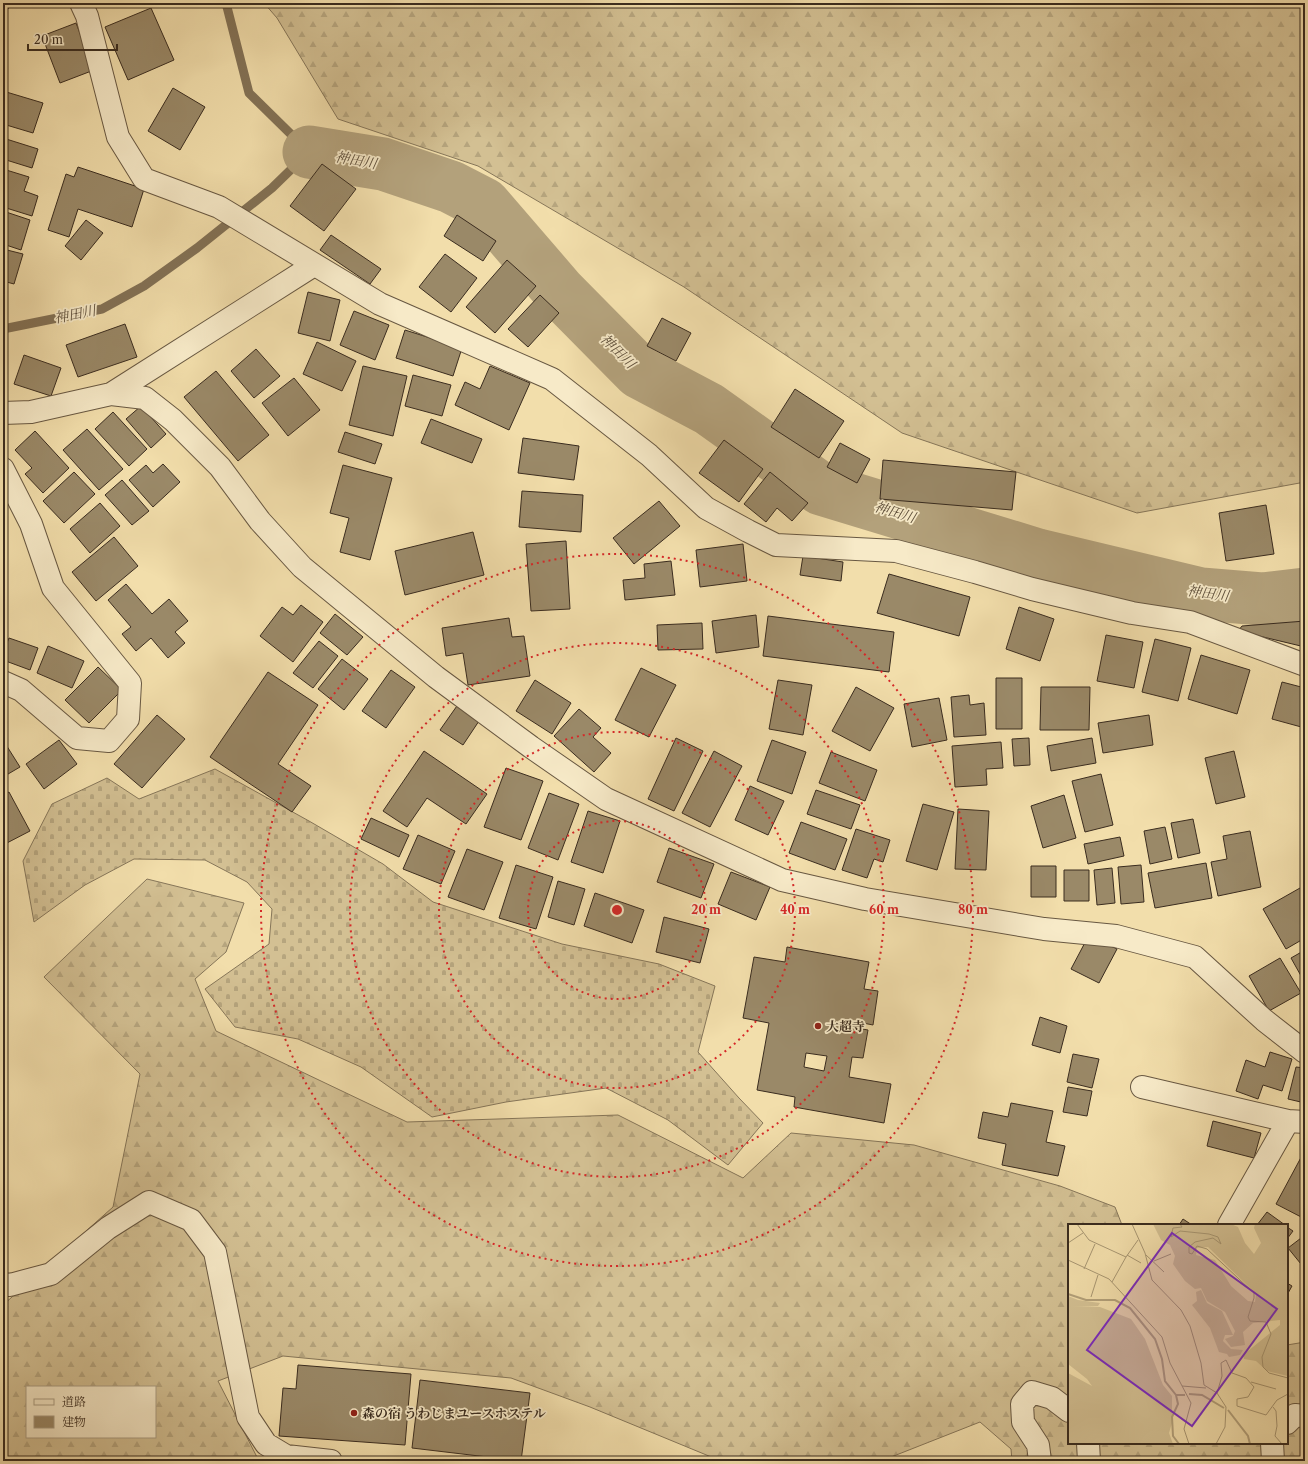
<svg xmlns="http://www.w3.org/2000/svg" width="1308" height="1464" font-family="'Libre Caslon Text','Noto Serif JP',serif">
<defs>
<pattern id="forest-firs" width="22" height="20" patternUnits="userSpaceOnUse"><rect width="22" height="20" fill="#d3c093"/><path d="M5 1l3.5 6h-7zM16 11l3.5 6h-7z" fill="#b6a57e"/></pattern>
<pattern id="cemetery-stones" width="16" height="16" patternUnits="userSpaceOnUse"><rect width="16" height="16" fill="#d3c093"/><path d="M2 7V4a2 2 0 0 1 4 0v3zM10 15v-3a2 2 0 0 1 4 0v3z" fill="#b6a57e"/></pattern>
</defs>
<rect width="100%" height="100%" fill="#f2deab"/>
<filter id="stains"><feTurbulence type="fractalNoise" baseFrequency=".005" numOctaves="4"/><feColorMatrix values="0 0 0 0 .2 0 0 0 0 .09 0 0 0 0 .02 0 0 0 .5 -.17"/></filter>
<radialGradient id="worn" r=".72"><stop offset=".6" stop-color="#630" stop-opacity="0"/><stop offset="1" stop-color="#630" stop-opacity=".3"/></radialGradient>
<!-- forest -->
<path fill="url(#forest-firs)" stroke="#867659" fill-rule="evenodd" d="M264,3H1305V482L1137,513L902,433L684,287L478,166L338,119L277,18Z
M147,879L244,903L226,952L195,979L216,1031L407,1122L618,1115L743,1178L791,1133L914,1145L1060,1186L1115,1207L1122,1225H1069V1443H1287V1345L1305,1342V1461H1012L1011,1449L980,1422L881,1461H721L590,1407L511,1378L283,1356L218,1381L259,1461H3V1305L113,1207L140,1074L44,977ZM27,1387H155V1437H27Z"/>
<!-- cemetery -->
<path fill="url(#cemetery-stones)" stroke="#867659" d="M215,769L309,821L383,864L433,902L562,944L659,964L715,986L698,1052L739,1098L763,1123L728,1165L668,1120L606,1088L506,1102L432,1117L361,1067L298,1039L235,1027L205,989L269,944L272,909L247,882L205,860L134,859L85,885L34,922L23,861L52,804L107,778L139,799Z"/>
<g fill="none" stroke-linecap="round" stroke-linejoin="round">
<!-- stream -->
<path stroke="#837256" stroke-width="9" d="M3,329L102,309L144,286L197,248L272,188L309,152L249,93L226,3"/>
<!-- river -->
<path stroke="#b3a17b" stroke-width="53" d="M309,152L383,164L451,187L484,204L559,291L639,372L709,409L821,489L1038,555L1201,594L1262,599L1305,594"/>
</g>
<!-- building -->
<path fill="#9a8968" stroke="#3a2c1f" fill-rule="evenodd" d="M3,3H16L3,12Z
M151,8L174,60L128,80L105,27Z
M76,23L94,70L60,83L42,36Z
M173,88L205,107L180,150L148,131Z
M3,91L43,103L33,133L3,124Z
M3,138L38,149L32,168L3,159Z
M322,164L356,189L324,231L290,206Z
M78,167L144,189L132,227L78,209L69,237L48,230L66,174L74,177Z
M3,169L29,177L24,191L38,196L32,216L3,207Z
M3,211L30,220L21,250L3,244Z
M457,215L496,241L483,261L444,236Z
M86,220L103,233L81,260L65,246Z
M331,235L381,269L370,284L320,250Z
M3,249L23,254L14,284L3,281Z
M445,254L477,278L451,312L419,287Z
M507,260L536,286L495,333L466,307Z
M308,292L340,300L330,341L298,333Z
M540,295L559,313L528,347L508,329Z
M354,311L389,325L375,360L340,345Z
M662,318L691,333L676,361L647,346Z
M125,324L137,357L78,377L66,345Z
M405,330L462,348L453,376L396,358Z
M317,342L356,361L342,391L303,374Z
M256,349L280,376L254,398L231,371Z
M24,355L61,368L51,396L14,384Z
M363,366L407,376L393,436L349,425Z
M490,366L530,383L509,430L455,405L465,382L480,389Z
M216,371L269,435L238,461L184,397Z
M413,375L451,385L442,416L405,406Z
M294,378L320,410L288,436L262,403Z
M795,389L844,421L819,458L771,427Z
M141,406L166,434L151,448L126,419Z
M113,412L147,449L129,466L95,429Z
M431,419L482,439L472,463L421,443Z
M87,429L123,469L99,490L63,450Z
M35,431L69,468L43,493L25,474L32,468L15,450Z
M345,432L382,444L375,464L338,452Z
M523,438L579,446L574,480L518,473Z
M724,440L763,469L739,502L699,473Z
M840,443L870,459L857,483L827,467Z
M883,460L1016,472L1012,510L880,499Z
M163,464L180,482L153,507L129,480L146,465L153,473Z
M343,465L392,478L370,560L340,552L349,518L330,513Z
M74,472L95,494L64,523L43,501Z
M770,472L808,503L792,521L777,508L766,522L744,504Z
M122,480L149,511L132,525L105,495Z
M522,491L583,495L581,532L519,527Z
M659,501L680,526L634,564L613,538Z
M100,503L120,526L90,553L70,529Z
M1266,505L1274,554L1226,561L1219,513Z
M473,532L484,575L405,595L395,551Z
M114,537L138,566L96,601L72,572Z
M566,541L570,609L531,611L526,544Z
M743,544L747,581L700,587L696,550Z
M803,556L843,562L841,581L800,575Z
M671,561L675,595L625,600L623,580L645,578L644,564Z
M889,574L970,597L959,636L877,613Z
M126,584L152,614L169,599L188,621L175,632L185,643L168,658L151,638L136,651L122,634L131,627L108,600Z
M301,605L323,622L293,662L260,636L282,607L293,615Z
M1019,607L1054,619L1040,661L1006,649Z
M335,614L363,637L347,655L320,633Z
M756,615L759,647L716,653L712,621Z
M768,616L894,632L889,672L763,656Z
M509,618L512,637L524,636L530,676L468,685L463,653L446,656L442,628Z
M1305,621V647L1238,631L1242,626Z
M702,623L703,649L658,650L657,625Z
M1106,635L1143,642L1134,688L1097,681Z
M9,638L38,648L30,670L3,660V653Z
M1155,639L1191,648L1178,701L1142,692Z
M319,641L338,656L313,688L293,673Z
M48,646L84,661L72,688L37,673Z
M1201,655L1250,670L1237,714L1188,699Z
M342,659L368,679L344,710L318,689Z
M98,667L122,690L89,723L65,700Z
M641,668L676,685L649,737L615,720Z
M391,670L415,687L386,728L362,711Z
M268,672L318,705L278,764L311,786L292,812L210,757Z
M996,678H1022V729H996Z
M535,680L571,703L552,734L516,711Z
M778,680L812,685L803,735L769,729Z
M1282,682L1305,688V728L1272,719Z
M856,687L894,708L870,751L832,731Z
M1041,687H1090L1089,730H1040Z
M969,695L970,705L984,703L986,735L954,737L951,697Z
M939,698L947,740L912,747L904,704Z
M459,703L481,718L463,745L440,730Z
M579,709L601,728L593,737L611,753L594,772L554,736Z
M157,715L185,739L142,788L114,764Z
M1149,715L1153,745L1103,753L1098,723Z
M676,738L703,751L674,811L648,799Z
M1029,738L1030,765L1014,766L1012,739Z
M1092,738L1096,763L1051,771L1047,746Z
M3,740L20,767L3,777Z
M59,740L77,764L44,789L26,764Z
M772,740L806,752L792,794L757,781Z
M1001,742L1003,768L986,769L987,785L955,787L952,746Z
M424,751L487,794L466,824L427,798L407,827L383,811Z
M714,751L742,766L710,827L682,813Z
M1234,751L1245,797L1216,804L1205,758Z
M831,752L877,770L865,801L819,783Z
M506,768L543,781L521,840L484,827Z
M1101,774L1113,825L1085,832L1072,781Z
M750,786L784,801L768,835L735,820Z
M816,790L860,805L851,829L807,814Z
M9,792L30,831L3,845V795Z
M549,793L579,804L558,860L528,848Z
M1064,795L1076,838L1043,848L1031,806Z
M923,804L954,812L937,870L906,861Z
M958,809L989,811L986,870L955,869Z
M588,811L620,821L603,873L571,862Z
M371,818L409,835L399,857L361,839Z
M1193,819L1200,853L1178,858L1171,823Z
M801,822L847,839L835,870L789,853Z
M1165,827L1172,859L1150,864L1144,831Z
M856,829L890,840L883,862L874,859L867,878L842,870Z
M1250,831L1261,887L1218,896L1211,862L1227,859L1223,836Z
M418,835L455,851L441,884L403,869Z
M1120,837L1124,856L1088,864L1084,844Z
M669,848L714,864L701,898L657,882Z
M467,849L503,862L484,910L448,897Z
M1206,863L1212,898L1155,908L1148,873Z
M516,865L553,877L536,929L499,918Z
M1141,865L1144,902L1121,904L1118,867Z
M1031,866H1056V897H1031Z
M1112,868L1115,903L1097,905L1094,870Z
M1064,870H1089V901H1064Z
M731,872L770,887L756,920L718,904Z
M558,881L585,889L574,925L548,917Z
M1300,888L1305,896V938L1286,949L1263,909Z
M595,893L644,910L632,943L584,926Z
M664,917L709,929L700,963L656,952Z
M1089,935L1117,949L1099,983L1071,969Z
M787,947L869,962L864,989L878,991L873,1025L858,1022L857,1028L868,1030L863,1058L852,1057L849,1077L891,1084L884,1123L794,1107L795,1097L757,1090L769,1023L743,1018L754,957L785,962ZM806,1053L827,1056L824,1071L804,1067Z
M1305,950V983L1291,958Z
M1280,958L1301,993L1269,1011L1249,976Z
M1040,1017L1067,1026L1060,1053L1032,1045Z
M1270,1052L1292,1059L1282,1091L1263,1085L1258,1099L1236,1091L1246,1060L1265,1067Z
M1073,1054L1099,1059L1092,1088L1067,1082Z
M1296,1067L1305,1068V1103L1288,1099Z
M1068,1087L1092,1091L1087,1116L1063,1112Z
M1011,1103L1053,1111L1046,1142L1065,1146L1058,1176L1002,1165L1006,1144L978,1138L983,1112L1008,1117Z
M1213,1121L1261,1133L1254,1158L1207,1146Z
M1305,1150V1219L1276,1204Z
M1267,1212L1285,1225H1257Z
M1183,1219L1192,1225H1179Z
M1287,1227L1293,1231L1287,1239Z
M1305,1235V1269L1288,1248Z
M1287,1283L1292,1286L1287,1295Z
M298,1365L411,1374L405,1445L279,1436L283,1388L296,1389Z
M420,1380L530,1393L521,1461L412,1448Z"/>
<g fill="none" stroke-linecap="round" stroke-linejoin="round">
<!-- minor casing -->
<g stroke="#685842" stroke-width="24">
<path id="minor" d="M81,3L87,16L118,137L144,179L219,207L380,304L552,379L649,455L706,508L748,531L776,545L896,551L975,572L1032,589L1132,613L1190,622L1305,665
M111,394L314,265
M3,413L31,412L111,394L145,398L173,420L220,467L260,521L302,567L436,677L531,747L606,799L782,880L865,899L1044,929L1116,936L1195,957L1264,1020L1305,1052
M3,469L31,524L53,588L130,683L128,719L109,741L77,738L21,690L3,682
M1142,1087L1288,1121L1305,1122
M1229,1225L1288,1121
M3,1284L10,1285L51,1274L108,1228L149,1202L191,1220L215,1252L248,1417L266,1444L286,1456L331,1461
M1287,1423L1295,1415L1305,1416
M1088,1443L1089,1461
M1272,1443L1273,1461
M1040,1461L1038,1445L1023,1422L1022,1404L1032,1392L1052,1398L1069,1411"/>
</g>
<!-- minor -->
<use href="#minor" stroke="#f7eac8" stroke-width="22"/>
</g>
<!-- distance rings -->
<g fill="none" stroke="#d62828" stroke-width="2" stroke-dasharray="2 4">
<circle cx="617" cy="910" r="89"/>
<circle cx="617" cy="910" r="178"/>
<circle cx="617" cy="910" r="267"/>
<circle cx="617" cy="910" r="356"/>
</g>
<!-- markers -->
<g fill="#8f2418" stroke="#f7eac8" stroke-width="1.5">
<circle cx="818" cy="1026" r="4"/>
<circle cx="354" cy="1413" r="4"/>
</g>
<g text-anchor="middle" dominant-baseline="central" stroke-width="3.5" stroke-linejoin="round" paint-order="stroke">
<!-- poi labels -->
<g font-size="13" font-weight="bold" fill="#3a2c1f" stroke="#f7eac8" text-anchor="start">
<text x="826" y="1026">大超寺</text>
<text x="362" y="1413">森の宿 うわじまユースホステル</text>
</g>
<!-- water labels -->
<g font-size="14" font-style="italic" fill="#5e4f3b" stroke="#f7eac8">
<text transform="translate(356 160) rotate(10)">神田川</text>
<text transform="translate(75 314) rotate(-11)">神田川</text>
<text transform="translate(618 351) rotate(45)">神田川</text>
<text transform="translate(895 512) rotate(17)">神田川</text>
<text transform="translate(1208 593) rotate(8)">神田川</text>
</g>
</g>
<!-- overview -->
<g transform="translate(1068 1224)">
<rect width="220" height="220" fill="#f2deab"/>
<path d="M85,0H163L170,3L177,19L186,30L193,19L186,4L187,0L220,1V152L199,147L188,137L176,135L175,131L212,101V96L185,99L175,108L177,121L163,123L157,115L165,112L167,107L157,88L139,77L133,64L127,65L117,57L105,40L107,32L102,21L93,16ZM140,23L188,70L187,78L180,77L163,62L147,36L128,31L129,24ZM0,82L32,83L63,95L77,115L95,161L104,172V199L101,209L105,220H0V149L24,162L19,155L0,140Z" fill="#d3c093" fill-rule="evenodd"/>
<path d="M133,66L139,79L154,87L165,111H157L155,117L163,125L175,126L172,131L161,133L159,130L151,128L142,104L124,81L129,77L128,68ZM0,72L10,76L32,79L30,82L0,83Z" fill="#d3c093"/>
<path fill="none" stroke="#b3a17b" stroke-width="2" d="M0,70L18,76H47L62,84L87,115L94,135L97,157L108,171M121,170L134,171L156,184M160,186L180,212L182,220M111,220L105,212L104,193L110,180L108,171H117"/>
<path fill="none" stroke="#a89773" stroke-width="1" d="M9,0L21,16L58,33L70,16M64,0L77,29L84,56L113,86L122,102L133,139L136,161L149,169L158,183L157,203L148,220M112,0L114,3L105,4L103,13L112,7L141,10L150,13L153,20L145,14L127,18L121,23V29L124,30L129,22L139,25L186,69V74L180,93L182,97L198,98L203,110L194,133L195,143L201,149L220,154M0,19L15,9M59,31L73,39M78,31L96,48M0,36L41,55L94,113L102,139L123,179L116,205L121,220M86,37L103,30M16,45L27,20M44,58L58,33M23,73L30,51M183,158L208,165M114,162L138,164M149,169L154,152L153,139L158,136L164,149L178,154L186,163L180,173L169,175V182L198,191L209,176L220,170M205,183L208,187L209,202L207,212L214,220"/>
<path fill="#7b2cbf" fill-opacity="0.15" stroke="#7b2cbf" stroke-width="2" d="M104,9L209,85L124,202L19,126Z"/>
<rect width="220" height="220" fill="none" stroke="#3a2c1f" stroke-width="2"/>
</g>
<circle cx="617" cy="910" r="6" fill="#d62828" stroke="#f7eac8" stroke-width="2"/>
<g font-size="12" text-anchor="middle" font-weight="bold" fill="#d62828" stroke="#f7eac8" stroke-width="3.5" stroke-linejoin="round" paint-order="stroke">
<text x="706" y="914">20 m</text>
<text x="795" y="914">40 m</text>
<text x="884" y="914">60 m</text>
<text x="973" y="914">80 m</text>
</g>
<!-- margin -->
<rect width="1308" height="1464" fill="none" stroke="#f2deab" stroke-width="16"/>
<rect x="4" y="4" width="1300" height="1456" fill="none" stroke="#3a2c1f" stroke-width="2"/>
<rect x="8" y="8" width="1292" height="1448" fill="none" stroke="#3a2c1f"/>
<!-- legend -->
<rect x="26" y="1386" width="130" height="52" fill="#f7eac8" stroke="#ab9e84"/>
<rect x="34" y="1399" width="20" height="6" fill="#f7eac8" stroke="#ab9e84"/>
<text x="62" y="1406" font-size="12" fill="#3a2c1f">道路</text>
<rect x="34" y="1416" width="20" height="12" fill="#9a8968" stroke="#ab9e84"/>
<text x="62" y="1426" font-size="12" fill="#3a2c1f">建物</text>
<!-- scale -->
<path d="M28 44v6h89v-6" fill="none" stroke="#3a2c1f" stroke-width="2"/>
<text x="34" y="44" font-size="12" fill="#3a2c1f" stroke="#f7eac8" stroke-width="3" paint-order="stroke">20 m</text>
<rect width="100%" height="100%" filter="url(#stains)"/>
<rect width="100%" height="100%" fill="url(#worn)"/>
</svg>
